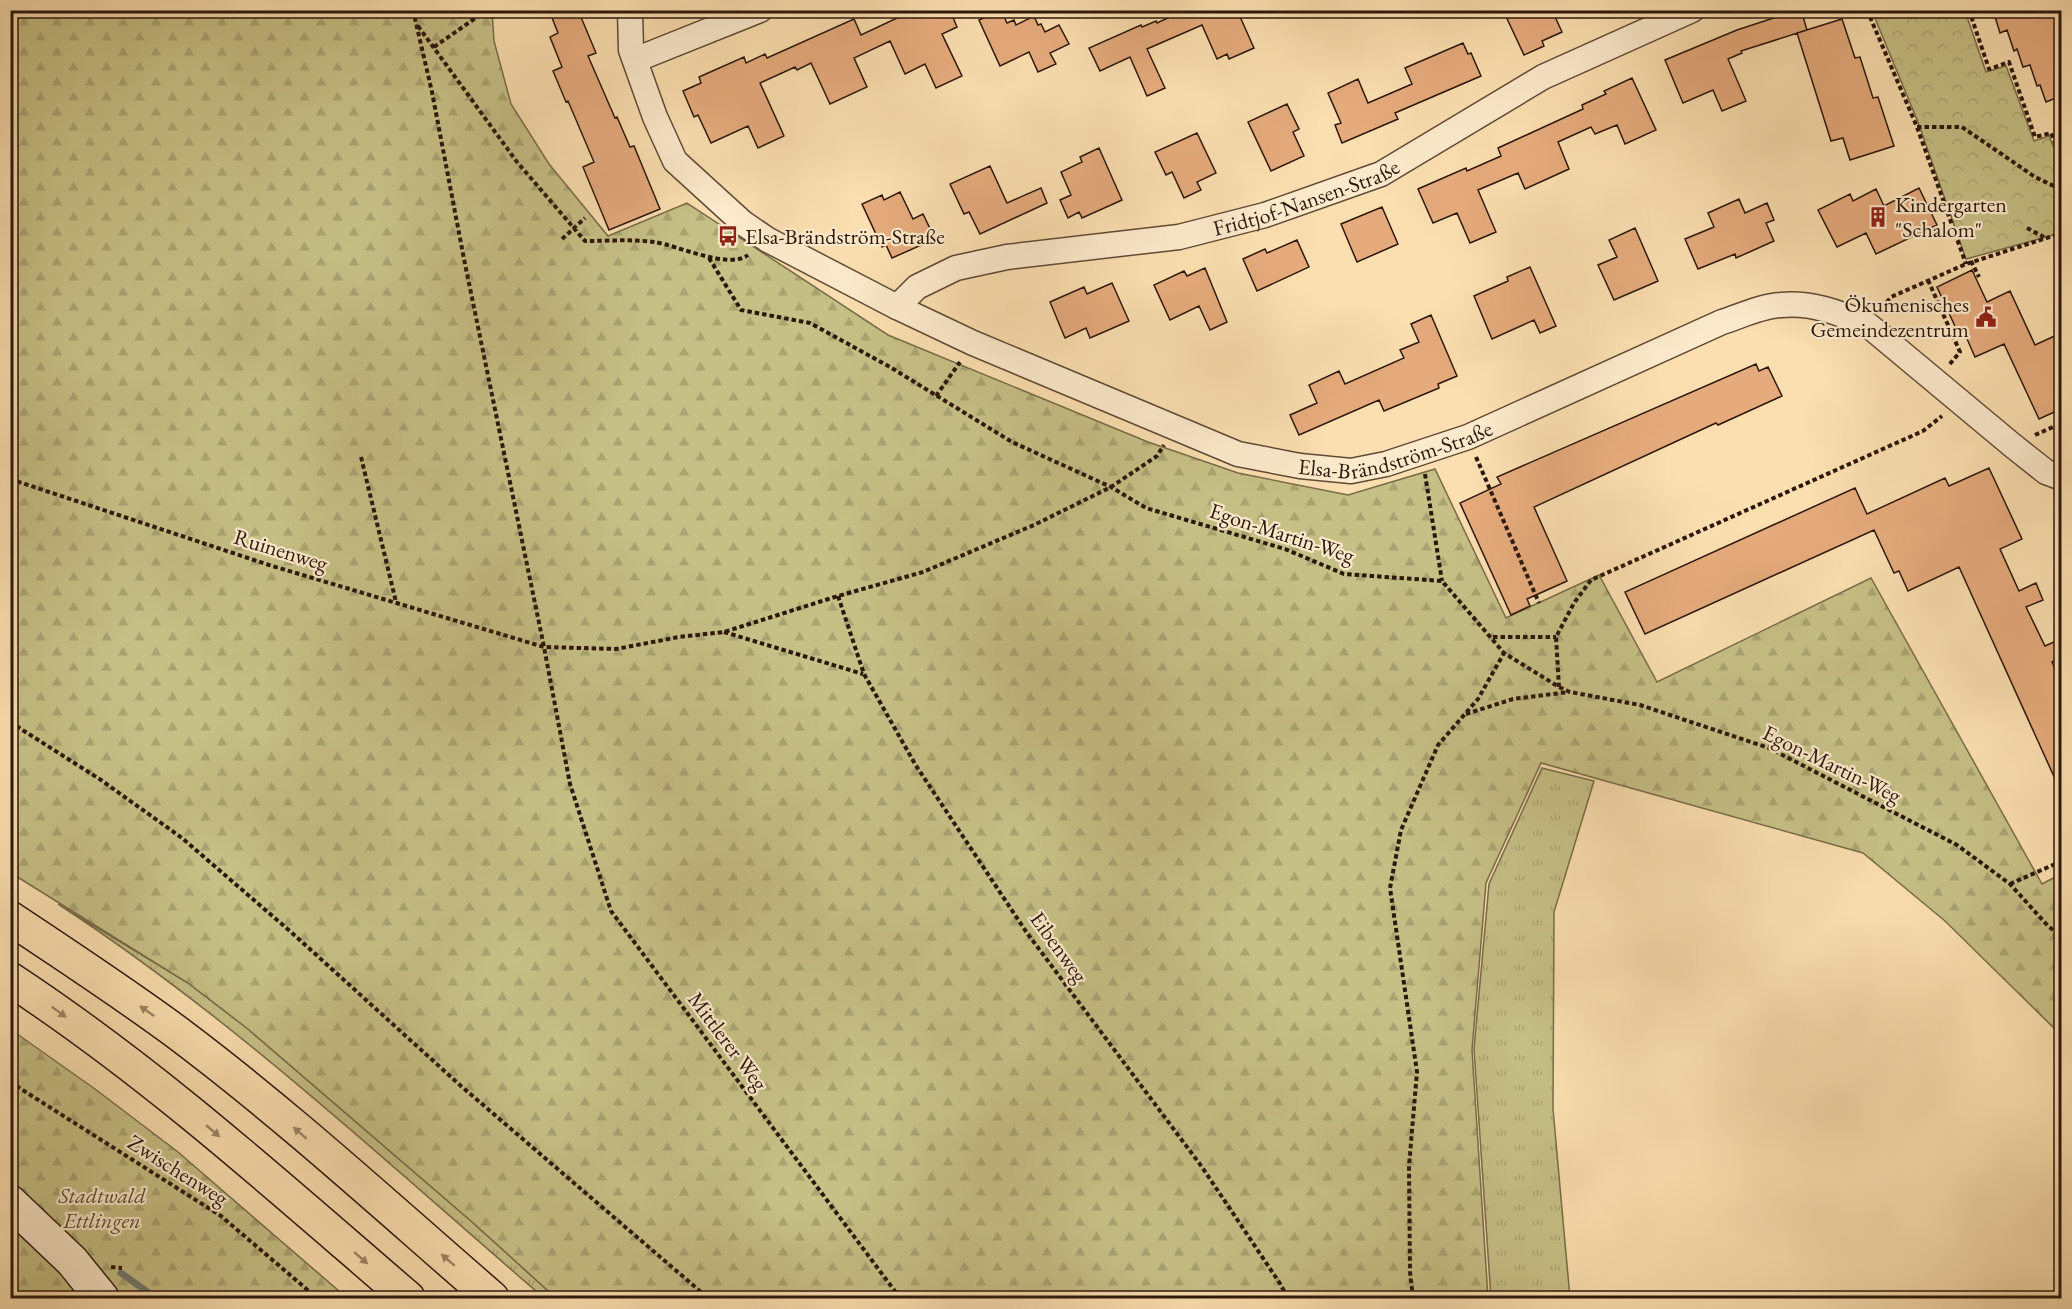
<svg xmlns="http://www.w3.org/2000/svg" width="2072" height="1309" font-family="'EB Garamond',serif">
<defs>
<pattern id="grass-tufts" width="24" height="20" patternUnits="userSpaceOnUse" patternTransform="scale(1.5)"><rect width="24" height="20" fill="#c6c086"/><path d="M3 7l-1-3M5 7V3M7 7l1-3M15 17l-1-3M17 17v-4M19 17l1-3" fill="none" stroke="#aaa472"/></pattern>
<pattern id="forest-firs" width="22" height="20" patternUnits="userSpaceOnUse" patternTransform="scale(1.5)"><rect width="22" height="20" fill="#c6c086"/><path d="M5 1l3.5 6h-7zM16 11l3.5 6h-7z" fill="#aaa472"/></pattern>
<pattern id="park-crowns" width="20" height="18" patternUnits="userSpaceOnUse" patternTransform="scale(1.5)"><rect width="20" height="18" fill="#c6c086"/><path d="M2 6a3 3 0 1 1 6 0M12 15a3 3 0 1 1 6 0" fill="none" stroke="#aaa472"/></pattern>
</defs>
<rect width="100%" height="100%" fill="#fbdfb0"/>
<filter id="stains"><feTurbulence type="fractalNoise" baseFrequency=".00333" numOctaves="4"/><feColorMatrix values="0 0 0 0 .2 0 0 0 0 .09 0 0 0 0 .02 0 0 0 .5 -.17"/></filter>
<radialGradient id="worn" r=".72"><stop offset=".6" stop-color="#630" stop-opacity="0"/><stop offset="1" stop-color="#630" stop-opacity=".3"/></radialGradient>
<!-- grass -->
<path fill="url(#grass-tufts)" stroke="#786c49" stroke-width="1.5" d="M1542,768L1594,781L1554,912L1553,1109L1570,1298H1491L1474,1049L1489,884Z
M58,904L188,983L248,1029L471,1221L556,1298H544C386,1162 233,1018 58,904Z"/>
<!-- forest -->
<path fill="url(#forest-firs)" stroke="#786c49" stroke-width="1.5" d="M10,11H492L494,41L511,104L549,164L608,236L687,203L888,335L1148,442L1238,473L1348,495L1435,469L1506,618L1599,575L1657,682L1871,578L2042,884L2061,874V1035L1945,921L1863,853L1541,763L1486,883L1472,1050L1488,1298H556L471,1221L248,1029L188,983L11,873Z
M10,1029L95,1089L178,1152L347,1298H11Z"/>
<!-- park -->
<path fill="url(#park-crowns)" stroke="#786c49" stroke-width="1.5" d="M1872,11H1965L1986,72L2006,66L2034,141L2049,136L2061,165V233L1966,259L1918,122Z"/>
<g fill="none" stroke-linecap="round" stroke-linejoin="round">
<!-- stream -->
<path stroke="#727971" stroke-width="7" d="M121,1273L156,1298"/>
</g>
<!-- building -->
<path fill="#e6ab7d" stroke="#2b170c" stroke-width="1.5" d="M549,10H578L596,53L588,56L615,118L617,117L630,147L634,146L660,209L609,230L583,167L594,162L568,101L566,102L553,71L562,67L550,37L558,33Z
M914,10H950L957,27L942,34L962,76L936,88L925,64L905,74L890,41L854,58L867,87L830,104L811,63L797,70L795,67L760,83L784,136L758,148L748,126L711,143L698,115L694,117L683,91L701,83L699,77L744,57L746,63L765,54L767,58L854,19L861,35Z
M1001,10L1007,23L1014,20L1016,25L1034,16L1038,25L1041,24L1045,32L1059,25L1069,44L1050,53L1056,64L1038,72L1029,52L1000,66L979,20Z
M1185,10H1237L1254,48L1229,59L1227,54L1217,59L1202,25L1147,49L1165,88L1147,96L1130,57L1100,71L1089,48L1141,25L1142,27L1156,21L1157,23Z
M1503,10H1552L1562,32L1542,41L1544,46L1524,55Z
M1798,10H1801L1807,30L1741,51L1742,53L1728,59L1746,101L1722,111L1713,90L1683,103L1665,60L1737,30Z
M1993,10H2061V96L2046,102L2040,85L2037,86L2030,65L2023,67L2017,49L2014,51L2007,30L2000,33Z
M1842,19L1855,58L1860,57L1873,98L1878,97L1894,146L1850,160L1843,138L1831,141L1797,33Z
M1463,43L1468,54L1471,53L1481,76L1395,113L1398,119L1342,143L1335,125L1341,123L1328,93L1358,79L1368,103L1412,84L1405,68Z
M1632,78L1656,130L1625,144L1617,125L1595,134L1591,127L1558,142L1569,169L1525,189L1518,173L1478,190L1496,232L1470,243L1457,213L1433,223L1418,189L1466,168L1467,171L1501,156L1498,148L1583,109L1582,105L1606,94L1604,91Z
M1287,104L1299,129L1293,132L1304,156L1271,171L1248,122Z
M1197,133L1216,173L1197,182L1201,190L1184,198L1172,172L1166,175L1155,152Z
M1099,148L1122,200L1082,218L1079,212L1068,218L1060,200L1071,195L1061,172L1082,162L1080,157Z
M990,166L1007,203L1041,188L1047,203L980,234L969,212L964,214L950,184Z
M1919,188L1937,225L1876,254L1866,233L1837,247L1818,210L1850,194L1853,201L1876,189L1884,206Z
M900,192L913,219L923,214L935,239L892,258L886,245L882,247L862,204L882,195L884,200Z
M1739,199L1745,213L1767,203L1774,220L1766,223L1774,241L1736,258L1735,254L1698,269L1685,239L1714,227L1708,213Z
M1382,207L1398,244L1357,262L1341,224Z
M1635,228L1658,281L1614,300L1598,265L1617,257L1609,240Z
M1297,240L1309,267L1257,291L1243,259L1265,249L1267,253Z
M1530,267L1556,326L1540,333L1534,320L1492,339L1474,296L1508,281L1507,277Z
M1205,268L1227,322L1210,330L1199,306L1170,320L1154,285L1184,271L1187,276Z
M1972,270L1987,302L2010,291L2035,345L2061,333V409L2039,419L2004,344L1975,357L1964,332L1959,335L1937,287Z
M1112,283L1129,321L1090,338L1086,328L1065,338L1050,302L1084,287L1087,294Z
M1431,315L1457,376L1438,384L1439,388L1384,411L1379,400L1299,435L1290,415L1317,403L1309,385L1339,371L1345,384L1404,358L1400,350L1419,342L1411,324Z
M1756,364L1759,371L1768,367L1782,396L1718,425L1716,423L1534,507L1567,581L1527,599L1530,606L1511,615L1460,503L1501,484L1497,477Z
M1989,468L2022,539L2000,549L2019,591L2036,583L2043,600L2026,607L2045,646L2061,639V658L2052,662L2061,683V792L1959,567L1908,591L1899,571L1894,573L1874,530L1645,634L1625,592L1855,488L1867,514L1945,478L1949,486Z"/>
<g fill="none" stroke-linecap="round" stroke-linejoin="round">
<!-- street casing -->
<g stroke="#5f4935" stroke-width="27">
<g id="street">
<path id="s1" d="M630,10L631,50L655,117L675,161L743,223L768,240L897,307L973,343L1238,454L1300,466L1351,471L1386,464L1468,437L1722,322C1741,316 1761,306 1781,305C1812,302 1840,313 1868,325L2012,445L2046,472L2062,478"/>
<path d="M635,60L760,10"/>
<path id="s2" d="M897,307L917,287L956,268L1007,257L1179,237L1265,215L1381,174L1543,77L1692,10"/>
</g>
</g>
<!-- secondary casing -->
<g stroke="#2b170c" stroke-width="36">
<path id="secondary" d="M10,1202L72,1261L102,1298"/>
</g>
<!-- highway casing -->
<g stroke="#2b170c" stroke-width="36">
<path id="highway" d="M10,918C66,955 122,992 175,1031C286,1114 388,1208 492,1298
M10,979C153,1073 279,1187 408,1298"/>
</g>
<!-- path -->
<path stroke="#2b170c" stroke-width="4" stroke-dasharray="4.5 3" stroke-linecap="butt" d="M413,10L432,92L464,259L544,647L570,784L611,911L900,1298
M1867,10L1917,127L1966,264
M1969,10L1989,69L2009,62L2035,137L2051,133L2062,159
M418,26L517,162L585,241C607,241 632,239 654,242C677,245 728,270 748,255
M434,47L487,10
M1917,127H1962L2035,177L2062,190
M2027,228L2044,237
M562,239L585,218
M709,258L741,310L810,323L890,367L1012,442L1111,487L1146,508L1285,549L1344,574L1442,581L1504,653L1559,687L1570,692L1640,705L1769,748L1957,845L2010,884L2048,926L2062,937
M1971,261L1979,277
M1928,280L1960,352L1949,365
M1882,308L1891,297L1966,264L2062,233
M936,396L960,362
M2035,435L2062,423
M361,457L396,602
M1476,457L1539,603
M1425,474L1442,581
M10,479L269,565L544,647L616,649L679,637L724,632L838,596L923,572L1034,525L1111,487L1157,456L1164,445
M838,596L864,674L915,764L1027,933L1202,1167L1279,1282L1288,1298
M724,632L863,674
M1493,637H1556
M1559,687L1556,637L1574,603L1591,580L1923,431L1942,416
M1466,714L1513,699L1569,692
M10,722L101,780L182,838L291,932L461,1086L708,1298
M2010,884L2062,861
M10,1082L221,1216L317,1298
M111,1267L122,1268
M1413,1298L1410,1272L1409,1166L1417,1072L1390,888L1401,830L1438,745L1478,699L1504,653"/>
<!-- street -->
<use href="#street" stroke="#fceacc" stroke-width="24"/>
<!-- secondary -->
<use href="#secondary" stroke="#fceacc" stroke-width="33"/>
<!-- highway -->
<use href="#highway" stroke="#fbdfb0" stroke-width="33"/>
</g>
<!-- one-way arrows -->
<defs><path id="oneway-solid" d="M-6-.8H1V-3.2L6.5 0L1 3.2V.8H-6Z" transform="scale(1.5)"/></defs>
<g fill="#9d8566">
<use href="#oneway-solid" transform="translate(147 1011) rotate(-145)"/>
<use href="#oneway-solid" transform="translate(59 1012) rotate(36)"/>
<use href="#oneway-solid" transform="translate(213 1131) rotate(40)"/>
<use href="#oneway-solid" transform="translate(300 1133) rotate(-139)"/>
<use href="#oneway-solid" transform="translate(361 1258) rotate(41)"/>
<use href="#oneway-solid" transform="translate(448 1260) rotate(-139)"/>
</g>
<!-- icons -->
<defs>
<g id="building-bare" transform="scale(1.62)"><path d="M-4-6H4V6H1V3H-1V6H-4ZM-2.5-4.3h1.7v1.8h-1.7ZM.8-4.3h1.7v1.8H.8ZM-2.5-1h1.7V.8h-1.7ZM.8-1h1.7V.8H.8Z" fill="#8f2418" stroke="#fceacc" stroke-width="2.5" paint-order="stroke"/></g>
<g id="bus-bare" transform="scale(1.62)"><path d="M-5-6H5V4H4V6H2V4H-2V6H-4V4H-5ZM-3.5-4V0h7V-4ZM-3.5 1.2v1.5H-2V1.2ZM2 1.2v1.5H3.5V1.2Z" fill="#8f2418" stroke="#fceacc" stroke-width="2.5" paint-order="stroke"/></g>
<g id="civic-bare" transform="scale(1.62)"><path d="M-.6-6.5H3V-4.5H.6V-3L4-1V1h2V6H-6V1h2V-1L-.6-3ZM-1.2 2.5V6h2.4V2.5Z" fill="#8f2418" stroke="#fceacc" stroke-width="2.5" paint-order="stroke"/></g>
</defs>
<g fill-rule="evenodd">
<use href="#building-bare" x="1878" y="217"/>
<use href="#bus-bare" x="728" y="236"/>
<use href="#civic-bare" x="1986" y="317"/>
</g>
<g text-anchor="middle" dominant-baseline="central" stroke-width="4.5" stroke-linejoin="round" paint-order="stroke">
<!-- street labels -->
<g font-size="22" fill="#2b170c" stroke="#fceacc">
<text stroke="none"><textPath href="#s2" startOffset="430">Fridtjof-Nansen-Straße</textPath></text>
<text stroke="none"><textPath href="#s1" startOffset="960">Elsa-Brändström-Straße</textPath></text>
<text transform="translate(1282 533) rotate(18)">Egon-Martin-Weg</text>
<text transform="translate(281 550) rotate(17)">Ruinenweg</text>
<text transform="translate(1832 764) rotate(26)">Egon-Martin-Weg</text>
<text transform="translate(1059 947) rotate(54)">Eibenweg</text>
<text transform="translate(728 1041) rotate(53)">Mittlerer Weg</text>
<text transform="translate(178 1170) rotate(32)">Zwischenweg</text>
</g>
<!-- poi labels -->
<g font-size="22" fill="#2b170c" stroke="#fceacc" text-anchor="start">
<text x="1895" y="204">Kindergarten<tspan x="1895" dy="25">"Schalom"</tspan></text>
<text x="745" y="236">Elsa-Brändström-Straße</text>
<text x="1969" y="304" text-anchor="end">Ökumenisches<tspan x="1969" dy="25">Gemeindezentrum</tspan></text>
</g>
<!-- park labels -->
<g font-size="22" font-style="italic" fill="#5a4a31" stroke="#fceacc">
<text x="102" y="1195">Stadtwald<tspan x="102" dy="25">Ettlingen</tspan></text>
</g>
</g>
<!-- margin -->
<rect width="2072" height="1309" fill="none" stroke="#fbdfb0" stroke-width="36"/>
<rect x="12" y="12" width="2048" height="1285" fill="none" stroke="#2b170c" stroke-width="3"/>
<rect x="18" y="18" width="2036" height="1273" fill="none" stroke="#2b170c" stroke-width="1.5"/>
<rect width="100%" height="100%" filter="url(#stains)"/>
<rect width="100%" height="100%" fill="url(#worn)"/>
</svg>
